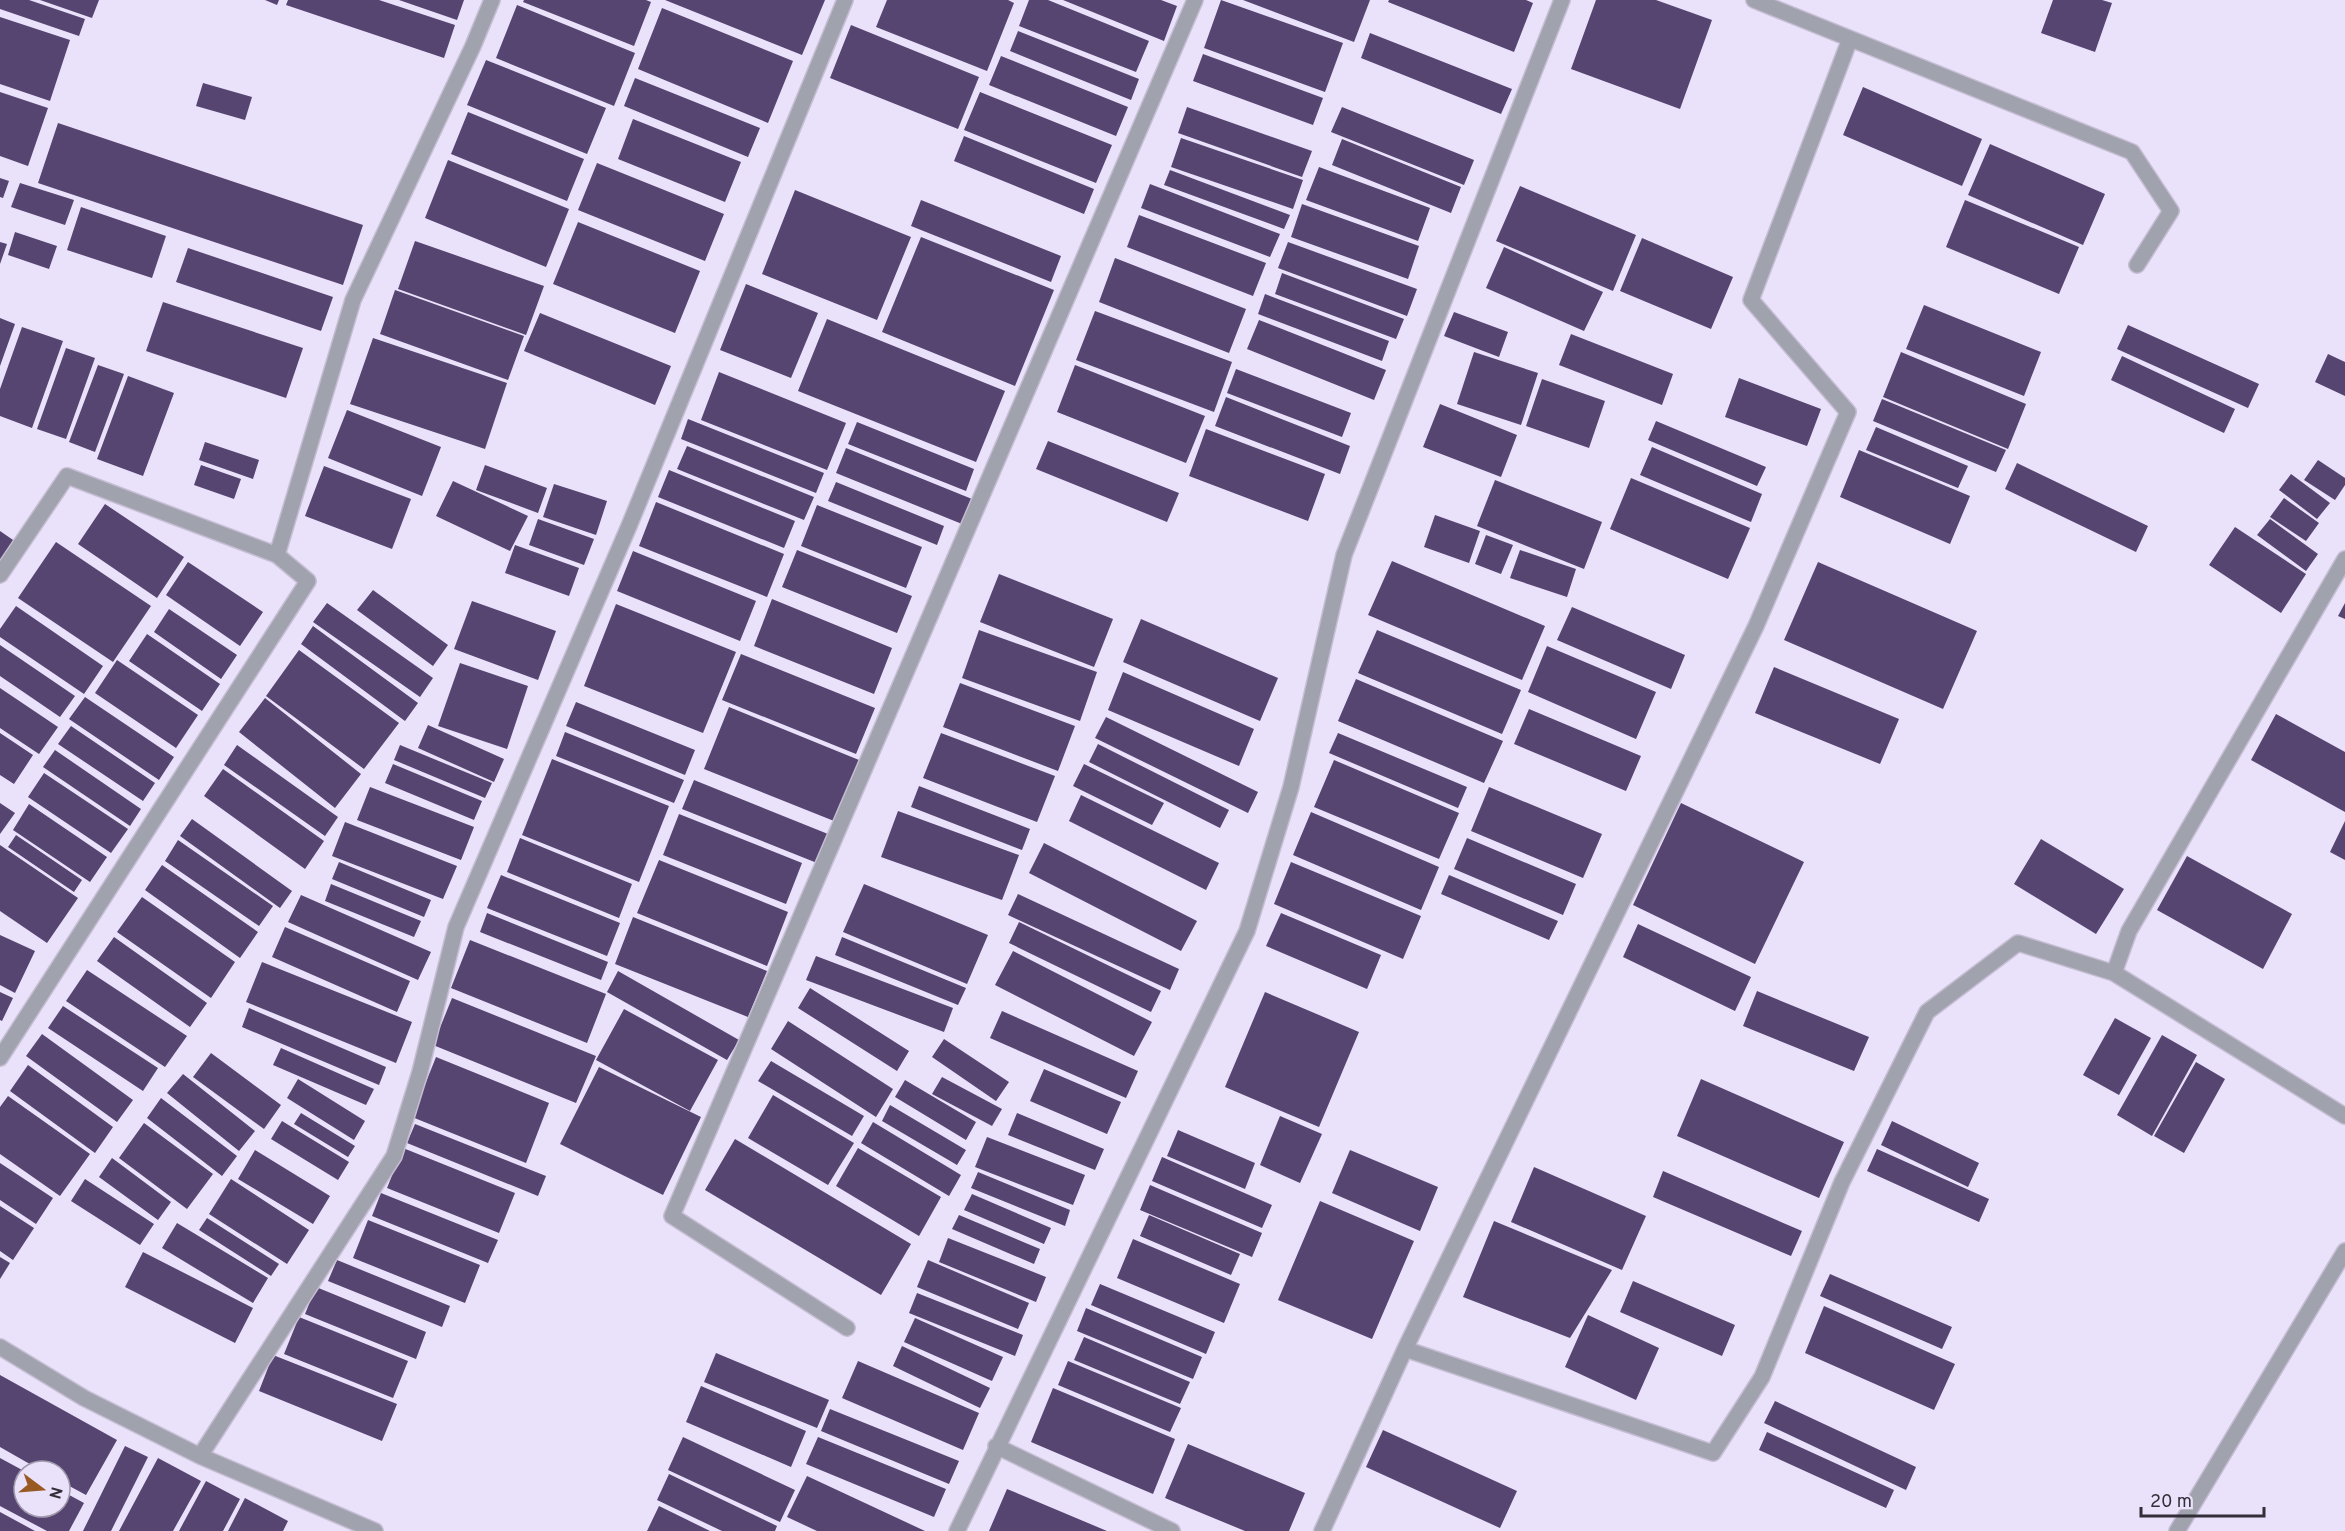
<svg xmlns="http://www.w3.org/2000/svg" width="2345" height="1531" font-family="Overpass,sans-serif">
<rect width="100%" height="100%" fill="#eae1fa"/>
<!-- building -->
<path fill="#564471" d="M0,0H29L85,19L79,36L0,9Z
M40,0H99L92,18Z
M265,0H279L277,5Z
M288,0H379L455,25L444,58L286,5Z
M399,0H464L457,20Z
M524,0H646L651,2L634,46L523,2Z
M665,0H825L802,55Z
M887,0H1008L1014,3L987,71L876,27Z
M1029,0H1048L1149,41L1136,72L1019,26Z
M1063,0H1161L1177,6L1164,41Z
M1221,0L1343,43L1325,92L1204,48Z
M1243,0H1370L1354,42Z
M1389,0H1526L1533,3L1514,52L1388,2Z
M1596,0H1656L1712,20L1680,109L1571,69Z
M2053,0H2102L2112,3L2095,52L2041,33Z
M517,5L635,53L614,106L496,58Z
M662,8L793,61L768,123L638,69Z
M0,17L70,40L50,101L0,84Z
M851,25L979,77L958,129L830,78Z
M1018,31L1139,79L1131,100L1010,51Z
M1370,33L1512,89L1501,114L1361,58Z
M1203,54L1323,98L1313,125L1193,81Z
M1001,56L1128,107L1116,136L989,85Z
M486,60L606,108L587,154L467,105Z
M635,78L760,128L748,157L624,106Z
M203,83L252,97L245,120L196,106Z
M1863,87L1982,139L1962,186L1843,135Z
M0,92L48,108L28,166L0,156Z
M980,92L1112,145L1096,183L964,130Z
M1187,107L1312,151L1302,177L1178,133Z
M1342,107L1474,160L1464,185L1331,132Z
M468,112L584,159L567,201L451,154Z
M633,119L741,162L725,202L618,159Z
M58,123L363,225L343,285L38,183Z
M964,136L1094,189L1084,214L954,161Z
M1181,138L1303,180L1293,209L1171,167Z
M1342,139L1461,187L1451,213L1332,165Z
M1990,144L2105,194L2083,245L1968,195Z
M448,160L569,209L546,267L425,218Z
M597,163L724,214L705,261L578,210Z
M1319,167L1430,208L1418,241L1306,200Z
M1170,170L1290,215L1284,229L1164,185Z
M0,178L9,181L3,198L0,197Z
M20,183L74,200L65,225L11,207Z
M1150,184L1280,234L1270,257L1141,208Z
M1520,186L1636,235L1613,291L1496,241Z
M795,190L911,237L877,320L762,274Z
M921,200L1061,256L1051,282L911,226Z
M1965,200L2079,247L2059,294L1946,247Z
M1302,204L1419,246L1408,279L1291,237Z
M81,207L166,236L152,278L67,250Z
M1139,215L1266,263L1253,296L1127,247Z
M578,222L700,271L675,333L553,284Z
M15,232L57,246L49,269L8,255Z
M921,237L1054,290L1015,386L882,332Z
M1642,238L1733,277L1711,329L1620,291Z
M415,241L544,286L526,335L398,289Z
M0,242L7,244L0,264Z
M1288,242L1417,289L1407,316L1278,268Z
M1504,247L1603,292L1584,331L1486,288Z
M188,248L333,297L321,331L176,282Z
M1115,258L1246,309L1229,353L1099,302Z
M1282,273L1404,319L1396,339L1275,294Z
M746,284L818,313L791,378L720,350Z
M395,290L524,336L508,380L380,334Z
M1265,294L1389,341L1382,361L1258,314Z
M163,302L303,348L286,398L146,351Z
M1924,305L2041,352L2024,396L1906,349Z
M1095,311L1232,362L1214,412L1076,360Z
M1454,312L1508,332L1499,357L1444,336Z
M540,313L671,366L655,405L524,351Z
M0,318L15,324L0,366Z
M827,319L1005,391L976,462L798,391Z
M1259,320L1386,370L1374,400L1247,349Z
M2128,325L2259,384L2248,408L2117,349Z
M22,327L63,341L32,428L0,416V389Z
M1571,334L1673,374L1662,405L1559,365Z
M373,338L507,383L485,449L350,404Z
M66,348L95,358L66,439L37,429Z
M1474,352L1538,373L1521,425L1457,404Z
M1901,352L2026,404L2008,449L1883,397Z
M2328,354L2345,362V396L2315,382Z
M2122,356L2235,409L2224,433L2111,380Z
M98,365L124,374L95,452L69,442Z
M1075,365L1205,416L1186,463L1057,412Z
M1236,369L1351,413L1342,437L1227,393Z
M719,372L846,423L827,470L701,420Z
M128,376L174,393L143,476L97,459Z
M1739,378L1821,409L1807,446L1725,417Z
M1542,379L1605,401L1589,448L1526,426Z
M1226,397L1350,446L1340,474L1215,426Z
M1882,399L2006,450L1996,472L1873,421Z
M1440,404L1517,435L1501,477L1423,447Z
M347,410L441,447L422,496L328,458Z
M688,419L824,473L816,493L681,439Z
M1656,421L1766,467L1757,486L1648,440Z
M857,422L974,469L966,491L848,444Z
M1876,427L1968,466L1958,488L1866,450Z
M1206,429L1325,474L1308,521L1189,476Z
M1048,441L1179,493L1167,522L1036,469Z
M205,442L259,460L253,479L199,460Z
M687,446L814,497L804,520L677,469Z
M1652,447L1762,494L1751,522L1640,475Z
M846,448L972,499L962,524L836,473Z
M1859,450L1970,496L1950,544L1840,497Z
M2318,460L2345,478V485L2335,500L2304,480Z
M2017,463L2148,526L2136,552L2005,489Z
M201,465L241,479L234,499L194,485Z
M485,465L547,488L538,513L476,490Z
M324,466L411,499L392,549L305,516Z
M669,470L795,521L784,548L658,497Z
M2291,474L2330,503L2317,519L2279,490Z
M1631,478L1750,528L1728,579L1610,529Z
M1495,480L1602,522L1584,569L1477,526Z
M453,481L528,516L510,551L436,516Z
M836,482L944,526L937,545L828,501Z
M554,484L607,501L596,535L543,517Z
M2284,498L2319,523L2306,541L2270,517Z
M656,502L784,554L767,597L639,546Z
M105,504L184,557L157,598L78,544Z
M817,505L922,547L906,588L801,546Z
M1435,515L1480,531L1469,563L1424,547Z
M538,519L594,539L584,565L529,545Z
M2270,519L2318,554L2306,571L2257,535Z
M2235,527L2306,574L2281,613L2209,565Z
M0,531L16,542L0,564Z
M1486,535L1513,545L1501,574L1475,564Z
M56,542L151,606L113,662L18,598Z
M515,545L579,568L569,596L505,573Z
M797,550L912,596L897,633L782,587Z
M1520,550L1576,569L1567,597L1510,578Z
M633,551L756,601L740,641L617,591Z
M1392,561L1545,626L1522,680L1368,615Z
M188,562L263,612L240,646L166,595Z
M1818,562L1977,631L1943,709L1784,640Z
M999,574L1113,619L1094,667L980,622Z
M373,590L448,645L433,666L357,610Z
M772,599L892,648L874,694L754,646Z
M472,601L556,631L538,680L454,649Z
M327,603L433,678L420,697L313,622Z
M2345,603V619L2338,616Z
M616,604L736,652L703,733L584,686Z
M16,606L103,666L84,694L0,637V629Z
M1572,607L1685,655L1671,689L1557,640Z
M169,609L237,655L221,679L154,632Z
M1141,619L1278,678L1260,721L1123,662Z
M313,626L418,703L405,721L301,644Z
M979,630L1097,672L1080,721L962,678Z
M1377,630L1521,690L1502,734L1358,673Z
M147,634L220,684L202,711L129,661Z
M0,645L75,696L60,717L0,676Z
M1547,646L1656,692L1636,739L1528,692Z
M299,650L399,723L364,769L266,696Z
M741,654L875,708L856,754L722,700Z
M117,660L198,715L176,748L95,693Z
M460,663L528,686L507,749L438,726Z
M1774,667L1899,719L1880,764L1755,713Z
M1123,672L1254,729L1239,766L1108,710Z
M1356,679L1503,741L1484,783L1338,721Z
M960,683L1075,726L1058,771L943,727Z
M0,688L58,727L39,754L0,728Z
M85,697L174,757L159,780L69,719Z
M265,698L361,774L335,808L239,732Z
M576,702L695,750L685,775L566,726Z
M729,707L859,760L834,821L704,769Z
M1529,709L1641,756L1626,791L1514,744Z
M2276,714L2345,752V812L2251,760Z
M1106,717L1258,792L1248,813L1095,738Z
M428,725L504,759L494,782L418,748Z
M71,726L155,783L143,801L58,744Z
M565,732L684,780L674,803L556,756Z
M0,733L33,755L14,784L0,775Z
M941,733L1055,776L1037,822L923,778Z
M1338,733L1467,787L1458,808L1329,753Z
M1098,744L1229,810L1220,828L1089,762Z
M237,745L338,817L325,836L224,765Z
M400,745L492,783L485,798L394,760Z
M55,750L141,809L130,826L43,767Z
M552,759L669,806L639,882L522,835Z
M1334,760L1459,813L1439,859L1314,807Z
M393,764L482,801L474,820L385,783Z
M1084,764L1164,803L1152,825L1073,786Z
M223,769L324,841L305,869L204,796Z
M44,773L128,829L111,853L28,797Z
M694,780L828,834L817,863L682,809Z
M919,786L1030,829L1022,850L911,807Z
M370,787L474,827L461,860L357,820Z
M1489,787L1602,834L1583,878L1471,831Z
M1081,795L1219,863L1206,890L1069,821Z
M0,803L15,813L0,834Z
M1681,803L1804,862L1755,964L1633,905Z
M29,804L107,857L90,882L13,830Z
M898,811L1019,855L1002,900L881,857Z
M1311,812L1439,867L1421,910L1293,855Z
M679,814L802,863L786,904L663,855Z
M192,819L292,891L280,908L180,836Z
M2345,821V860L2330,852Z
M345,822L457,866L443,899L332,856Z
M16,835L82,880L74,892L8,847Z
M520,838L632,884L619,918L507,872Z
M1467,838L1576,884L1563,915L1454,869Z
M2041,839L2124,889L2096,934L2014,884Z
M178,840L273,906L259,926L165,861Z
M1044,843L1197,921L1181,951L1029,873Z
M0,845L78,898L47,943L0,911Z
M2187,856L2292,914L2263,969L2157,910Z
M659,860L788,912L767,966L637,913Z
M339,862L431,900L424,917L332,879Z
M1291,862L1421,916L1403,959L1274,904Z
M162,865L258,932L240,958L145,890Z
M501,875L620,923L607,956L487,908Z
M1449,875L1558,921L1549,940L1441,894Z
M331,884L421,921L414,937L325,901Z
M864,884L988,935L967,984L843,932Z
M1018,894L1179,969L1170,990L1008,915Z
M301,895L431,952L418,980L288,922Z
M142,897L235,962L211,998L117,932Z
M487,913L608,962L601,980L480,932Z
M1281,913L1381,955L1367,989L1266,946Z
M633,917L767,971L748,1017L615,964Z
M1019,922L1161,991L1151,1012L1009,943Z
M1638,924L1751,977L1735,1011L1623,957Z
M285,927L410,981L397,1012L272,957Z
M0,935L35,951L15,993L0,985Z
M114,937L207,1003L190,1027L97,961Z
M842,937L966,988L958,1005L835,955Z
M470,940L606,994L587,1043L451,988Z
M1013,951L1152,1022L1134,1056L995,985Z
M816,956L953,1008L944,1032L806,980Z
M262,962L412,1022L396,1063L246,1002Z
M87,970L187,1036L165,1067L66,1001Z
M618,971L739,1040L727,1060L607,992Z
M810,988L909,1051L897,1071L798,1008Z
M1757,991L1869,1037L1854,1071L1743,1026Z
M0,992L13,998L2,1021L0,1020Z
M1265,992L1359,1032L1319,1127L1225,1087Z
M452,998L596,1056L576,1103L433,1045Z
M63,1006L158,1068L143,1091L48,1028Z
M249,1008L386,1067L379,1085L242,1027Z
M624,1009L718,1060L690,1111L596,1060Z
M1002,1011L1138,1071L1126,1098L990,1038Z
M2115,1018L2151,1038L2119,1095L2083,1075Z
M788,1021L893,1089L876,1117L771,1049Z
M42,1034L133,1100L117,1122L26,1056Z
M2162,1035L2197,1055L2152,1136L2117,1115Z
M944,1039L1009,1082L996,1101L932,1057Z
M281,1048L374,1089L366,1105L273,1065Z
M211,1053L281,1105L264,1129L193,1077Z
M436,1057L549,1103L526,1163L412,1117Z
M771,1061L864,1116L852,1136L758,1081Z
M2196,1062L2225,1079L2184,1153L2154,1136Z
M28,1065L113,1127L95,1153L10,1091Z
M599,1067L701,1117L663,1195L560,1144Z
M1044,1069L1121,1102L1107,1134L1030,1101Z
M183,1074L255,1131L239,1151L167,1093Z
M942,1077L1002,1109L992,1126L932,1094Z
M298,1079L365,1121L354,1140L287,1098Z
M1701,1079L1844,1142L1819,1198L1677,1136Z
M905,1080L976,1122L966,1140L895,1097Z
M773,1095L854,1143L828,1185L748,1138Z
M8,1096L90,1154L60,1196L0,1154V1107Z
M161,1098L237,1156L222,1176L147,1118Z
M890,1105L966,1150L957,1165L882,1121Z
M301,1113L355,1146L348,1157L294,1124Z
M1017,1113L1104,1149L1095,1170L1008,1135Z
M1280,1116L1322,1134L1300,1183L1260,1165Z
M282,1121L349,1162L338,1180L271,1139Z
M1892,1121L1979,1163L1968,1187L1881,1145Z
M873,1122L961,1175L949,1196L861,1143Z
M144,1123L213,1174L187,1209L119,1158Z
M415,1124L546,1176L538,1196L407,1143Z
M1178,1130L1255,1163L1245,1189L1167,1156Z
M987,1137L1085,1175L1073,1205L975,1167Z
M735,1139L911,1244L881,1295L705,1190Z
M403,1148L515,1193L499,1233L387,1188Z
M858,1148L941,1197L919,1236L836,1186Z
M1877,1149L1989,1199L1979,1222L1867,1171Z
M255,1150L330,1196L313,1224L238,1179Z
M1350,1150L1438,1187L1420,1231L1332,1193Z
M1162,1157L1272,1205L1262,1228L1152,1181Z
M112,1158L171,1202L158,1220L99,1177Z
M0,1163L53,1198L36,1224L0,1200Z
M1534,1167L1646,1216L1622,1270L1511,1222Z
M1663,1171L1802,1231L1791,1256L1653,1197Z
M978,1172L1070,1210L1065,1226L971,1188Z
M85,1179L154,1224L140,1245L71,1201Z
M231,1179L309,1230L287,1264L209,1214Z
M1150,1185L1262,1233L1252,1257L1140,1210Z
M381,1193L498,1240L488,1263L372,1216Z
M972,1194L1051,1228L1044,1244L964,1210Z
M1320,1201L1414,1241L1372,1339L1278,1300Z
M0,1206L34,1228L13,1260L0,1251Z
M959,1215L1040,1249L1034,1264L952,1229Z
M1149,1215L1240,1254L1231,1275L1140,1236Z
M207,1218L279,1264L271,1276L199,1230Z
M368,1220L480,1265L465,1303L353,1258Z
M1494,1221L1612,1270L1570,1338L1463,1297Z
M177,1223L268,1278L253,1303L162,1248Z
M948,1238L1046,1277L1036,1302L939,1262Z
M1133,1239L1240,1284L1224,1323L1117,1278Z
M143,1252L253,1308L235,1343L125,1287Z
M0,1257L10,1263L0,1279Z
M337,1260L450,1306L442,1327L328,1281Z
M928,1260L1029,1303L1018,1329L917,1287Z
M1830,1274L1952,1327L1942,1349L1820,1296Z
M1633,1281L1735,1325L1722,1356L1620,1312Z
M1100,1284L1215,1332L1206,1354L1091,1305Z
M316,1287L426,1332L416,1359L305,1314Z
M917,1293L1023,1335L1015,1356L909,1313Z
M1824,1306L1955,1364L1934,1410L1805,1353Z
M1086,1308L1202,1357L1193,1379L1077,1331Z
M1588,1315L1659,1348L1636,1400L1565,1367Z
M299,1317L408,1361L393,1398L284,1354Z
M915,1318L1003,1357L992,1381L904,1342Z
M1084,1337L1190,1382L1180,1404L1074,1360Z
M902,1346L990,1388L980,1408L893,1366Z
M716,1353L829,1400L817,1428L704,1382Z
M273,1355L397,1404L382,1441L259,1391Z
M858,1361L979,1413L963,1450L842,1398Z
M1068,1361L1181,1408L1170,1432L1058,1385Z
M0,1375L117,1440L86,1495L60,1481V1471H42L0,1447Z
M701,1386L806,1431L791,1467L686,1422Z
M1053,1388L1175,1439L1153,1494L1031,1442Z
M1775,1401L1916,1467L1906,1490L1764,1423Z
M830,1409L959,1461L949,1484L821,1431Z
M1383,1430L1517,1491L1500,1528L1366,1467Z
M1767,1432L1894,1490L1886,1508L1759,1450Z
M683,1437L795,1490L780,1522L668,1470Z
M818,1437L946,1489L934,1517L806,1464Z
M1188,1444L1305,1493L1289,1531H1245L1165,1498Z
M125,1446L148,1457L111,1531H83Z
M0,1458L24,1471V1507H60V1490L84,1503L69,1531H47L0,1506Z
M158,1458L201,1481L173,1531H119Z
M669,1474L777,1526L775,1531H722L657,1500Z
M807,1476L925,1531H817L787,1517Z
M206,1481L240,1499L223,1531H179Z
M1007,1489L1107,1531H989Z
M245,1498L288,1521L283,1531H228Z
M659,1506L710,1531H647Z
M0,1512L35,1531H0Z"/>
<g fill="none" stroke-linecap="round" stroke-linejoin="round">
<!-- minor casing -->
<g stroke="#c5bdd3" stroke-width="18">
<path id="minor" d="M1754,0L2132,152L2171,211L2137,265
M277,555L353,300L473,46L492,0
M0,575L67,476L277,555L308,581L0,1058
M2114,973L2129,931L2345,559
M847,1328L672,1216L1195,0
M0,1347L84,1398L200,1456L375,1531
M1405,1349L1713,1453L1762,1377L1842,1182L1927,1012L2018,943L2114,973L2345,1116
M996,1446L1172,1531
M200,1456L394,1156L420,1072L456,927L629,526L845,0
M957,1531L1247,931L1291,787L1344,555L1562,0
M1322,1531L1405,1349L1756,626L1848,412L1751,300L1850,39
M2177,1531L2345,1251"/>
</g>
<!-- minor -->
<use href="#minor" stroke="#a0a2ad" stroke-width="15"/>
</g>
<!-- north arrow -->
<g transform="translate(42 1489) rotate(106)"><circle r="28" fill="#eae1fa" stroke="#a19aad" stroke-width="1.5"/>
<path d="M0-4.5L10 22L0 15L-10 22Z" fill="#995923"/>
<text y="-9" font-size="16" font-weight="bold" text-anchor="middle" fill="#332f39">N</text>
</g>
<!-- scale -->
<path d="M2141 1507v9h123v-9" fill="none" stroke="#332f39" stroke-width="3"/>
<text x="2150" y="1507" font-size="18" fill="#332f39" stroke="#eae1fa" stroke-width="4.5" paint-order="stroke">20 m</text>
</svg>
